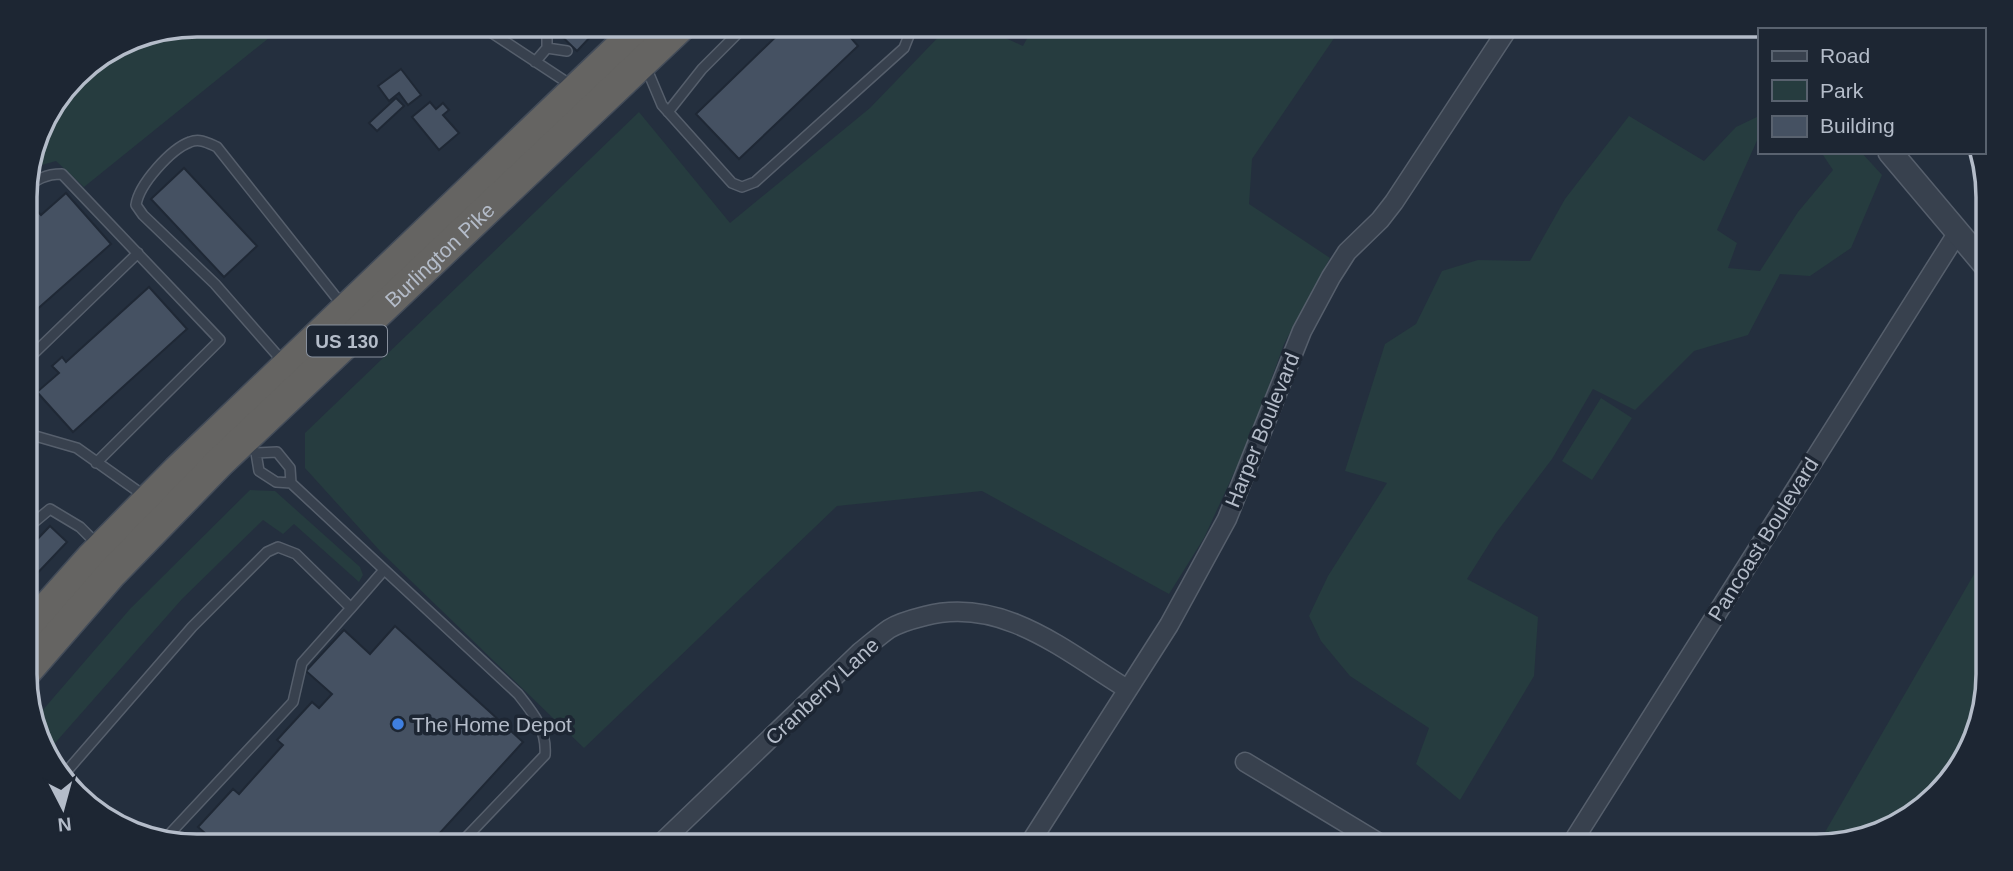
<svg xmlns="http://www.w3.org/2000/svg" width="2013" height="871" font-family="Helvetica,sans-serif">
<rect width="100%" height="100%" fill="#242f3e"/>
<!-- green -->
<path fill="#263c3f" d="M196,25H285L84,187L56,161L35,167L30,164L42,121L83,67L131,37Z
M950,25H977L1023,46L1034,25H1343L1252,159L1249,204L1330,258L1284,344L1250,438L1204,538L1169,594L982,491L837,506L584,748L381,552L305,468V433L639,112L730,223L870,108Z
M1629,116L1704,161L1736,127L1759,116V136L1717,230L1737,243L1728,268L1760,271L1798,212L1833,170L1821,152H1861L1882,175L1851,248L1810,276L1780,274L1748,335L1694,351L1635,410L1593,389L1552,459L1496,533L1467,579L1538,617L1534,676L1460,800L1416,764L1429,728L1350,676L1321,641L1309,616L1328,576L1387,483L1345,471L1385,344L1416,324L1442,271L1478,260L1530,261L1565,199Z
M1601,398L1632,418L1592,480L1562,461Z
M250,490L275,491L360,567L363,575L359,582L294,524L283,534L263,520L182,599L48,751L35,719L130,609Z
M1988,550V675L1976,740L1912,817L1828,846H1817Z"/>
<!-- building -->
<path fill="#455162" stroke="#1f2835" stroke-width="2" d="M587,24L595,32L577,51L550,25Z
M789,24H839L858,46L739,159L696,114Z
M401,69L421,95L408,105L399,93L389,101L378,86Z
M396,98L404,106L377,131L369,123Z
M430,102L436,109L443,103L449,110L443,115L459,133L439,150L412,117Z
M184,168L257,246L224,277L151,199Z
M66,193L111,244L25,320V233L32,227L25,218V207L30,203L41,215Z
M149,287L187,329L73,432L37,392L59,373L52,366L62,357L66,362Z
M50,526L67,542L29,582L26,579V551Z
M395,626L523,742L428,846H194L205,833L198,827L233,789L239,794L283,745L277,740L312,702L319,708L332,694L306,671L344,630L370,654Z"/>
<g fill="none" stroke-linecap="round" stroke-linejoin="round">
<!-- service casing -->
<g stroke="#565f6c" stroke-width="12">
<path id="service" d="M488,24L489,31L571,85
M588,31V24
M547,48V29
M535,62L547,48L567,51
M646,67L662,105L732,183L742,187L755,182L904,48L910,33L909,24
M668,112L702,69L747,24
M25,190C36,179 46,174 62,174L220,340L96,463
M25,362L138,253
M285,364L215,284L143,215L136,205C139,184 171,149 190,142C200,138 208,143 217,147L343,306
M25,433L77,448L146,497
M247,443L256,453L259,471L276,482L291,483L518,694C533,713 547,729 545,755L458,846
M256,453L277,452L290,468L291,483
M26,529L50,509L80,527L99,546
M60,779L192,627L267,552L278,547L296,554L351,608L384,570
M164,840L293,702L302,663L351,608"/>
</g>
<!-- minor casing -->
<g stroke="#565f6c" stroke-width="21">
<path id="minor" d="M1245,762L1384,846
M658,846L859,653C869,645 879,636 889,629C900,622 913,619 925,616C1002,596 1065,651 1127,689
M1028,846L1169,625L1227,519L1302,331L1331,277L1347,252L1380,220L1394,202L1511,24
M1570,846L1958,232"/>
</g>
<!-- tertiary casing -->
<g stroke="#565f6c" stroke-width="26">
<path id="tertiary" d="M1781,24L1785,30
M1890,152L1987,267"/>
</g>
<!-- trunk casing -->
<g stroke="#434c59" stroke-width="33">
<g id="trunk">
<path d="M26,631L92,557L177,471L644,24"/>
<path id="s1" d="M26,672L112,573L220,462L683,24"/>
</g>
</g>
<!-- service -->
<use href="#service" stroke="#38414e" stroke-width="9"/>
<!-- minor -->
<use href="#minor" stroke="#38414e" stroke-width="18"/>
<!-- tertiary -->
<use href="#tertiary" stroke="#38414e" stroke-width="23"/>
<!-- trunk -->
<use href="#trunk" stroke="#656462" stroke-width="30"/>
</g>
<!-- markers -->
<circle fill="#3f7fe0" stroke="#1d2633" stroke-width="2.5" cx="398" cy="724" r="7"/>
<g text-anchor="middle" dominant-baseline="central" stroke-width="7" stroke-linejoin="round" paint-order="stroke">
<!-- shield labels -->
<rect fill="#1d2633" stroke="#878f9c" stroke-width="2" x="307" y="325.5" width="80" height="31" rx="5"/>
<g font-size="19" font-weight="bold" fill="#b4bcc9">
<text x="347" y="341">US 130</text>
</g>
<!-- street labels -->
<g font-size="21" fill="#b4bcc9" stroke="#1d2633">
<text stroke="none"><textPath href="#s1" startOffset="588">Burlington Pike</textPath></text>
<text transform="translate(1262 430) rotate(-68)">Harper Boulevard</text>
<text transform="translate(1763 539) rotate(-58)">Pancoast Boulevard</text>
<text transform="translate(822 691) rotate(-43)">Cranberry Lane</text>
</g>
<!-- poi labels -->
<g font-size="21" fill="#b4bcc9" stroke="#1d2633" text-anchor="start">
<text x="412" y="724">The Home Depot</text>
</g>
</g>
<!-- crop -->
<path d="M0 0H2013V871H0ZM197 37H1816A160 160 0 0 1 1976 197V674A160 160 0 0 1 1816 834H197A160 160 0 0 1 37 674V197A160 160 0 0 1 197 37Z" fill="#1d2633" fill-rule="evenodd"/>
<path fill="none" stroke="#b4bcc9" stroke-width="3.5" d="M197 37H1816A160 160 0 0 1 1976 197V674A160 160 0 0 1 1816 834H197A160 160 0 0 1 37 674V197A160 160 0 0 1 197 37Z"/>
<!-- legend -->
<rect x="1758" y="28" width="228" height="126" fill="#1d2633" stroke="#59626f" stroke-width="2"/>
<rect x="1772" y="51" width="35" height="10" fill="#38414e" stroke="#59626f" stroke-width="2"/>
<text x="1820" y="63" font-size="21" fill="#b4bcc9">Road</text>
<rect x="1772" y="80" width="35" height="21" fill="#263c3f" stroke="#59626f" stroke-width="2"/>
<text x="1820" y="98" font-size="21" fill="#b4bcc9">Park</text>
<rect x="1772" y="116" width="35" height="21" fill="#455162" stroke="#59626f" stroke-width="2"/>
<text x="1820" y="133" font-size="21" fill="#b4bcc9">Building</text>
<!-- north arrow -->
<g transform="translate(63 808) rotate(174)" stroke="#1d2633" stroke-width="5" paint-order="stroke">
<path d="M0-5L12 26L0 18L-12 26Z" fill="#b4bcc9"/>
<text y="-10" font-size="19" font-weight="bold" text-anchor="middle" fill="#b4bcc9">N</text>
</g>
</svg>
